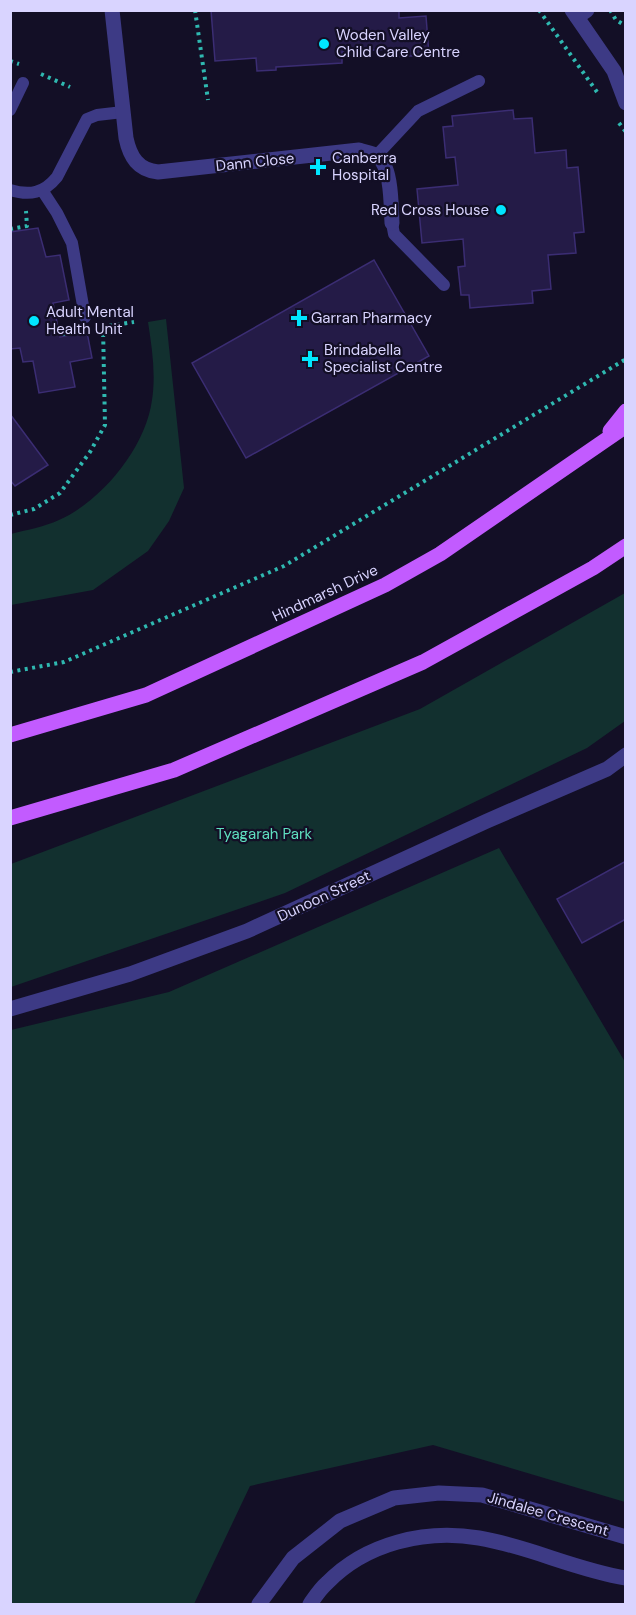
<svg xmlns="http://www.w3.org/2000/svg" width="636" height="1615" font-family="'DM Sans',sans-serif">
<rect width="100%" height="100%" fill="#130f26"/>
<!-- green -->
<path fill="#12302f" d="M166,319L184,488L169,521L148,551L93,590L11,605V534C26,530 44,527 59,520C102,501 146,447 152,400C156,374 152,348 148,322Z
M625,593V721L587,748L285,893L11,987V864L420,709Z
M499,848L625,1062V1502L433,1445L250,1486L194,1604H11V1030L169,992Z"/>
<!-- building -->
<path fill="#241b47" stroke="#3b2d73" stroke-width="1.5" d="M211,10H399V18L426,16L429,55L392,57L391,49L342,52V63L276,67V70L257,71L256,58L215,61Z
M513,110L514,119L532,118L535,153L566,150L567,168L578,167L584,232L574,233L576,253L548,255L551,289L532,291L533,303L470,308L469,295H461L458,267L465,266L463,239L422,243L417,189L458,185L455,157L446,158L443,127L453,126L452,116Z
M38,228L46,257L60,255L69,300L53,303L60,337L87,332L92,358L70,362L75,387L39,393L33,361L23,362L20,348L10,349V232Z
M374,260L429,356L246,458L192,363Z
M10,414L48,465L15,486L10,480Z
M626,861V919L582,943L557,899Z"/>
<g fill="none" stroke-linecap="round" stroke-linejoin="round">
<!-- path -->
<path stroke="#2fb8b0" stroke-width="4" stroke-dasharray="3 4.5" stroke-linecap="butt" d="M195,10L208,100
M539,10L597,92
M610,10L616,20L626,26
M10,61L19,64
M41,74L70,87
M619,123L626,132
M10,229L27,226L26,211
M102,327L134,322
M62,334L74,332
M10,515L34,509L60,493L90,452L105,425L103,327
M10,672L64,662L284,566L626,359"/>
<!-- service -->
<path stroke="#3d3a85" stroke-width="12" d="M10,110L23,83
M377,155L418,111L479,81
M10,190C30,196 44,193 57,177L87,119L97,115L123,112
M42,190L57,213L72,243L85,317
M392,223L394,234L444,285"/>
<!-- minor -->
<path stroke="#3d3a85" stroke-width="15" d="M112,10L126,138C130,157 138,170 158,172L359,150C364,152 373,153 377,156C392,166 391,206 392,223
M577,17L587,10
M10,1009L130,974L247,931L487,821L607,769L626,755
M259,1604L293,1558L340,1521L394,1498L439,1493L482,1495L626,1537
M310,1604C315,1597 320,1589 327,1583C366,1543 425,1529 479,1538C528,1546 576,1570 626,1578"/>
<!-- tertiary -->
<path stroke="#3d3a85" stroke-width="15" d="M572,10L614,71L626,103"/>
<!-- primary -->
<path stroke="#c25bff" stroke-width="15" d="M610,431L626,411
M10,735L146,695L385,585L440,554L626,426
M10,818L174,770L423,662L593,568L626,546"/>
</g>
<!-- markers -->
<g fill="#00e5ff" stroke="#130f26" stroke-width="2">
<circle cx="324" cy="44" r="6"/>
<path d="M315 158h6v6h6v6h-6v6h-6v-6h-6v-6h6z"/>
<circle cx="501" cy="210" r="6"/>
<path d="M296 309h6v6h6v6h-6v6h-6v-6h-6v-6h6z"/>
<circle cx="34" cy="321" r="6"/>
<path d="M307 350h6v6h6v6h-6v6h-6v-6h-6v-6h6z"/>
</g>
<g text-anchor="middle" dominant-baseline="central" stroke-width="4.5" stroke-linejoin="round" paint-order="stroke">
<!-- poi labels -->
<g font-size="15" fill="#d9d4ff" stroke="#130f26" text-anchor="start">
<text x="336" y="35">Woden Valley<tspan x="336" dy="17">Child Care Centre</tspan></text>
<text x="332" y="158">Canberra<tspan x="332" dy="17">Hospital</tspan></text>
<text x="489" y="210" text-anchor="end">Red Cross House</text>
<text x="46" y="312">Adult Mental<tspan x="46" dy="17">Health Unit</tspan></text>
<text x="311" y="318">Garran Pharmacy</text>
<text x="324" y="350">Brindabella<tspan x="324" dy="17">Specialist Centre</tspan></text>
</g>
<!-- street labels -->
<g font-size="15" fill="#d9d4ff" stroke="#130f26">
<text transform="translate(255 162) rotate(-6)">Dann Close</text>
<text transform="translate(325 593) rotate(-25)">Hindmarsh Drive</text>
<text transform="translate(324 896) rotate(-25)">Dunoon Street</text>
<text transform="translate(548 1514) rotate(16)">Jindalee Crescent</text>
</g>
<!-- park labels -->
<g font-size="15" fill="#5fe0c0" stroke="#130f26">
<text x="264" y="834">Tyagarah Park</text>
</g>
</g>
<!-- border -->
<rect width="636" height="1615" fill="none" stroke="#d9d4ff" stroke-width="24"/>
</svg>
